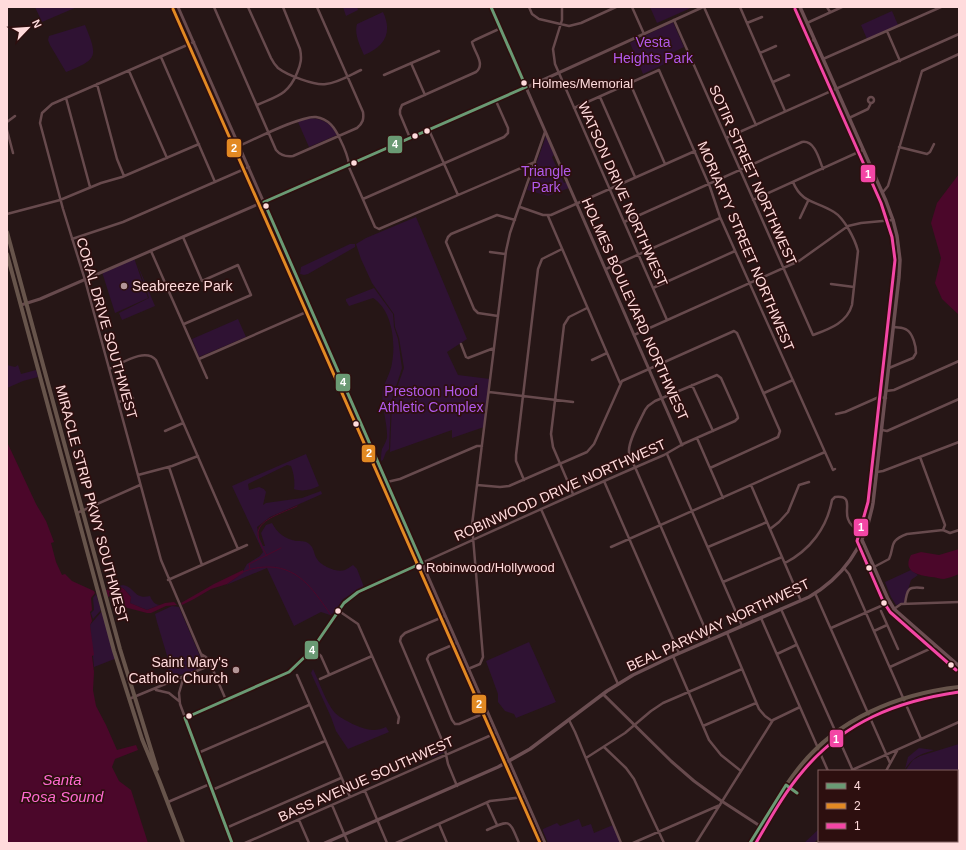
<svg xmlns="http://www.w3.org/2000/svg" width="966" height="850" font-family="Arial,sans-serif">
<rect width="100%" height="100%" fill="#261616"/>
<!-- green -->
<path fill="#2f1233" d="M35,7H77L42,22Z
M343,7H357L358,10L346,16Z
M650,7H693L657,23Z
M892,11L898,25L867,39L861,25Z
M383,12C393,33 384,47 364,55C360,46 354,34 357,24Z
M673,22L684,47L670,54L673,60L643,74L630,43Z
M85,25C98,57 98,59 66,72L50,45L48,40L49,36Z
M307,118C321,118 331,122 337,135L309,147L298,122Z
M546,136L554,155L552,157L563,181L564,183L566,182L569,188L548,196L527,190Z
M416,217L467,339L447,352L458,375L490,379L484,427L452,438V430L390,452L392,402L404,368L399,338L395,327L394,314L372,283L361,259L356,244L366,238Z
M350,244H355V247L308,274L304,275L300,274L301,267Z
M134,258L148,298L115,313L102,272Z
M138,266L155,306L122,320L119,313L149,298Z
M374,288L393,314L394,327L398,339L402,368L391,402L389,449L386,452L383,460L381,461C381,458 381,453 382,449C384,445 386,442 387,438C388,422 380,405 383,389C385,381 391,372 392,363C396,342 392,310 373,298L349,306L346,301V299Z
M238,319L246,337L199,357L192,339Z
M7,365L15,367L18,365L21,374L36,370L38,377L23,381L7,388Z
M306,454L319,486C311,490 302,492 294,489C295,481 294,474 291,466L287,465L248,484L249,490L259,487L264,489L266,492L263,505L266,503L302,498L321,491L322,494L270,517L257,527L259,537L263,546H265L261,533L266,525L272,523C277,533 285,539 296,541C300,541 305,541 308,543C315,548 313,553 317,559C321,566 337,573 345,570C347,569 350,567 353,565L357,569L364,587L343,599L335,612L330,615L321,612L294,626L267,568L226,585L242,573L247,564L260,556L263,552L232,486Z
M911,570L918,575L911,580L904,603L896,605L891,597L885,582Z
M123,585C135,587 134,600 150,596C152,601 155,605 160,605L147,610L132,604L130,603L131,597L124,589L119,586Z
M95,590L101,610L93,619L91,613L94,610L93,598L96,594Z
M172,606L179,607L203,663L200,667C190,673 177,680 168,669V659L157,622L155,614Z
M103,610L117,658L94,667L90,625Z
M529,642L556,702L516,718L514,714L505,711L498,702V694L486,661Z
M313,669C320,683 325,701 335,713C338,716 342,718 345,720C358,727 372,734 386,727L389,732L348,749L336,731L331,717L311,673Z
M441,739L445,752L432,758L427,745Z
M959,744V783L957,785V771H905L913,760L920,756Z
M919,748L934,750C919,755 914,756 905,769L908,757Z
M579,819L582,827L591,824L594,833L613,825L620,843H548L543,831V829L557,823L560,826Z
M819,829V838L814,843H804Z"/>
<!-- water -->
<path fill="#4b072a" d="M959,174V315L942,299L935,283L941,258L931,223L937,203Z
M7,442L36,504L46,521L54,542L51,543L56,562L62,575L65,574L72,581L94,591L95,593L91,598L92,610L90,612L92,621L90,625L94,655L92,656L94,672L93,690L96,706L106,725L117,750L136,745L138,750L115,759L112,767L119,781L131,790L148,843H7Z
M959,549V574C954,576 949,578 944,579C940,579 935,577 931,577C918,575 902,572 911,555L921,552L939,555Z
M243,570V573L227,584L211,589L194,599L182,605L181,603L214,584Z
M119,586L124,589L131,597L130,603L147,610L165,603L174,602L177,605L166,606L151,613H147L124,607L120,605L113,594L108,597L106,590Z"/>
<g fill="none" stroke-linecap="round" stroke-linejoin="round">
<!-- stream -->
<path stroke="#4b072a" stroke-width="1" d="M267,556C263,549 255,536 259,529C263,518 287,511 297,506
M250,569L249,564L281,548
M243,572C252,568 260,567 270,567C301,568 315,593 331,615"/>
<!-- minor -->
<path stroke="#674a4d" stroke-width="2.5" d="M214,7L276,150C281,156 286,157 293,156L357,128C363,123 364,119 363,112L317,7
M248,7L271,58C273,62 275,65 278,68C287,75 315,86 326,84C338,83 350,75 361,70
M529,7L532,14L539,19L569,26L581,23L616,7
M562,7V20L553,49L555,64L667,320
M632,7L644,34
M704,7L756,125
M740,7L785,111
M793,7L809,42L814,40
M827,7L830,12
M674,20L813,335C829,329 847,323 852,305L858,251C855,239 844,218 834,212C817,201 802,204 793,182
M747,23L762,17
M807,23L842,7
M887,31L900,61
M194,42L52,104L42,113L40,123L63,209L85,280L161,560L201,654L206,657L210,663L226,700
M760,53L776,46
M161,57L215,182
M823,59L941,7
M411,63L425,95
M129,71L167,158
M384,75L439,51
M773,82L789,75
M630,83L665,164
M97,84L117,159L124,176
M600,97L635,177
M868 100a3 3 0 1 1 6 0a3 3 0 1 1-6 0Z
M66,98L90,187
M257,105C277,96 288,95 297,73C301,64 302,58 300,49L283,7
M574,108L659,70L710,187L720,217L833,470L835,469
M849,118L868,109L871,103
M7,122L15,116
M7,130L13,153
M429,130L458,195
M410,138L400,114V110L402,105L476,72C486,64 474,52 472,42L475,40L501,28
M726,138L959,34
M239,146C255,139 302,115 316,117C329,119 335,128 340,139C344,147 348,155 349,165
M899,147L927,154L930,152L934,144
M348,165L375,227L379,229L535,162
M883,192L888,186L922,71L959,54
M363,199L504,137L508,133V128L496,101
M753,200L863,150
M520,207L543,215H551L695,151
M7,214L60,200L101,183L122,177L199,144
M548,216L620,383
M800,218L808,201
M624,222L802,142C815,140 819,159 823,169
M183,237L202,281L238,265L251,295L184,324
M72,239L123,222L249,167
M151,251L207,378
M490,252L505,254
M606,269L720,218
M831,284L854,287
M653,288L735,251
M498,316L478,313L474,309L446,242L448,237L451,234L497,215L515,220
M634,335L799,261L848,226L861,223L893,220
M461,344L466,357L468,358L494,348
M199,359L311,310
M592,360L607,353
M889,368L913,358L916,353C916,346 913,334 907,330C903,327 898,328 894,327
M109,369C121,364 145,347 156,360L238,549
M692,385L713,431
M886,391L894,390L959,361
M489,392L573,402
M764,393L793,380
M118,402L133,398
M836,414L845,412L879,397L886,398
M882,430L887,431L959,399
M165,431L183,423
M697,438L723,498
M667,454L742,626
M920,457L945,525L943,530
M169,467L202,565
M877,472L883,471L959,442
M138,475L172,466L198,456
M524,480L516,461V455L538,269L542,259L562,249
M604,481L679,653
M387,482L400,479L477,446H482
M477,485L500,487L509,486L587,452L594,444L622,381L734,331L737,333L780,431L778,437L710,468
M751,485L801,601
M573,494L553,447L551,434L564,325L569,317L587,308
M541,509L618,684
M77,513L140,485
M770,529L779,522L788,512L799,485L809,482
M611,547L825,452
M708,547L767,522
M785,563C810,550 827,528 832,500L835,497C854,495 844,509 848,519C850,526 858,531 863,535
M874,567L889,559C895,546 888,541 907,534L943,530L950,533L959,530
M844,568L849,574L921,739
M168,580L247,545
M723,582L782,557
M815,593L890,763
M905,604C907,589 908,586 923,588
M781,609L853,771
M894,609L901,604L959,602
M339,611L358,624L399,717L398,723
M881,611L898,649
M445,616L405,633L401,637L400,641L444,745L448,764L457,786
M761,618L828,771
M831,628L890,602
M874,631L887,625
M727,633L759,709L765,716L772,721
M457,643L429,655L427,659L452,720L455,724H459L487,712
M313,649L321,656L329,674
M201,654L204,662L202,668
M777,654L796,645
M673,656L709,740L721,755L741,771
M890,667L936,646
M468,669L480,664L483,657L472,525L506,251L510,233L545,132
M297,675L350,797
M184,676L179,693L180,704L232,843
M320,679L372,656
M156,690L169,693L179,701
M129,699L211,665
M185,718L289,672L311,651L344,603L358,592C460,546 561,499 664,455L683,444L735,421L738,418L737,414L721,378L717,375L655,401L648,406L645,410C640,421 628,441 629,452C630,458 633,463 635,467L710,640
M569,720L575,732L621,843
M703,726L756,703
M604,747L626,768L634,779L664,843
M198,753L309,705
M586,758L625,733L651,711L663,703L742,669
M852,770L959,722
M886,771L897,751
M212,790L325,741
M365,791L387,843
M168,802L210,784
M487,803L497,825
M332,805L348,843
M299,820L309,843
M439,824L447,843
M226,828L341,778
M487,830C511,819 509,820 519,843
M957,838L959,829
M858,841L859,843
M910,841L913,843
M245,843L496,733
M396,843L490,801L524,797
M633,843L720,805
M696,843L773,720L800,707
M956,843V841"/>
<!-- tertiary -->
<path stroke="#674a4d" stroke-width="3" d="M178,7L545,843
M491,7L682,445
M21,305L40,299L523,89L703,7
M603,694L671,761L694,781L720,800L760,826"/>
<!-- secondary -->
<path stroke="#6c4e52" stroke-width="3.5" d="M862,540L888,599L894,609L959,666
M325,843L498,767L530,749L607,691L633,675L673,656L809,597C845,576 866,543 873,503L899,277L900,260L897,236L893,220L886,201L800,7"/>
<!-- trunk -->
<path stroke="#67544b" stroke-width="4" d="M7,232L120,649L157,769
M7,254L114,651L142,739L159,780L183,843
M750,843C765,818 780,792 798,769C837,719 897,694 959,687"/>
<!-- bus-1 casing -->
<g stroke="#2d0f0f" stroke-width="6">
<path id="bus-1" d="M491,7L526,87
M264,202L422,563
M264,202L526,87
M185,718L289,672L311,651L344,603L358,592L422,563
M185,718L232,843
M750,843L786,785L797,793"/>
</g>
<!-- bus-2 casing -->
<g stroke="#2d0f0f" stroke-width="6">
<path id="bus-2" d="M173,9L540,843"/>
</g>
<!-- bus-3 casing -->
<g stroke="#2d0f0f" stroke-width="6">
<path id="bus-3" d="M795,9L881,203L892,237L895,260L868,502L857,541L883,601L890,612L956,670
M756,843C770,819 784,793 803,771C844,722 897,701 959,692"/>
</g>
<!-- bus-1 -->
<use href="#bus-1" stroke="#6a9a74" stroke-width="3"/>
<!-- bus-2 -->
<use href="#bus-2" stroke="#e28923" stroke-width="3"/>
<!-- bus-3 -->
<use href="#bus-3" stroke="#f346a5" stroke-width="3"/>
</g>
<!-- markers -->
<g fill="#ffdbdc" stroke="#2d0f0f" stroke-width="1.5">
<circle cx="524" cy="83" r="3.5"/>
<circle cx="427" cy="131" r="3.5"/>
<circle cx="415" cy="136" r="3.5"/>
<circle cx="354" cy="163" r="3.5"/>
<circle cx="266" cy="206" r="3.5"/>
<circle cx="356" cy="424" r="3.5"/>
<circle cx="419" cy="567" r="3.5"/>
<circle cx="869" cy="568" r="3.5"/>
<circle cx="884" cy="603" r="3.5"/>
<circle cx="338" cy="611" r="3.5"/>
<circle cx="951" cy="665" r="3.5"/>
<circle cx="189" cy="716" r="3.5"/>
</g>
<g fill="#b39697" stroke="#2d0f0f" stroke-width="1.5">
<circle cx="124" cy="286" r="4"/>
<circle cx="236" cy="670" r="4"/>
</g>
<g text-anchor="middle" dominant-baseline="central" stroke-width="3.5" stroke-linejoin="round" paint-order="stroke">
<!-- bus labels -->
<g font-size="13" fill="#ffdbdc" stroke="#2d0f0f" text-anchor="start">
<text x="532" y="83">Holmes/Memorial</text>
<text x="426" y="567">Robinwood/Hollywood</text>
</g>
<!-- park labels -->
<g font-size="14" fill="#b15aeb" stroke="#2d0f0f">
<text x="653" y="42">Vesta<tspan x="653" dy="16">Heights Park</tspan></text>
<text x="546" y="171">Triangle<tspan x="546" dy="16">Park</tspan></text>
<text x="431" y="391">Prestoon Hood<tspan x="431" dy="16">Athletic Complex</tspan></text>
</g>
<!-- street labels -->
<g font-size="14" fill="#ffdbdc" stroke="#2d0f0f">
<text transform="translate(753 175) rotate(66)">SOTIR STREET NORTHWEST</text>
<text transform="translate(623 194) rotate(66)">WATSON DRIVE NORTHWEST</text>
<text transform="translate(746 246) rotate(67)">MORIARTY STREET NORTHWEST</text>
<text transform="translate(635 309) rotate(66)">HOLMES BOULEVARD NORTHWEST</text>
<text transform="translate(107 328) rotate(74)">CORAL DRIVE SOUTHWEST</text>
<text transform="translate(560 490) rotate(-24)">ROBINWOOD DRIVE NORTHWEST</text>
<text transform="translate(92 504) rotate(75)">MIRACLE STRIP PKWY SOUTHWEST</text>
<text transform="translate(718 625) rotate(-25)">BEAL PARKWAY NORTHWEST</text>
<text transform="translate(366 779) rotate(-24)">BASS AVENUE SOUTHWEST</text>
</g>
<!-- poi labels -->
<g font-size="14" fill="#ffdbdc" stroke="#2d0f0f" text-anchor="start">
<text x="132" y="286">Seabreeze Park</text>
<text x="228" y="662" text-anchor="end">Saint Mary's<tspan x="228" dy="16">Catholic Church</tspan></text>
</g>
<!-- water labels -->
<g font-size="15" font-style="italic" fill="#ff69d0" stroke="#2d0f0f">
<text x="62" y="779">Santa<tspan x="62" dy="17">Rosa Sound</tspan></text>
</g>
</g>
<g stroke="#2d0f0f" stroke-width="1.5">
<rect x="387" y="135" width="16" height="19" rx="4" fill="#6a9a74"/>
<rect x="226" y="138" width="16" height="20" rx="4" fill="#e28923"/>
<rect x="860" y="164" width="16" height="19" rx="4" fill="#f346a5"/>
<rect x="335" y="373" width="16" height="19" rx="4" fill="#6a9a74"/>
<rect x="361" y="444" width="15" height="19" rx="4" fill="#e28923"/>
<rect x="853" y="518" width="16" height="19" rx="4" fill="#f346a5"/>
<rect x="304" y="640" width="15" height="20" rx="4" fill="#6a9a74"/>
<rect x="471" y="694" width="16" height="20" rx="4" fill="#e28923"/>
<rect x="829" y="729" width="15" height="19" rx="4" fill="#f346a5"/>
</g>
<g font-size="11" text-anchor="middle" font-weight="bold" fill="#fff">
<text x="395" y="148">4</text>
<text x="234" y="152">2</text>
<text x="868" y="178">1</text>
<text x="343" y="386">4</text>
<text x="369" y="457">2</text>
<text x="861" y="531">1</text>
<text x="312" y="654">4</text>
<text x="479" y="708">2</text>
<text x="836" y="743">1</text>
</g>
<!-- border -->
<rect width="966" height="850" fill="none" stroke="#ffdbdc" stroke-width="16"/>
<!-- legend -->
<rect x="818" y="770" width="140" height="72" fill="#2d0f0f" stroke="#816161"/>
<rect x="826" y="783" width="20" height="6" fill="#6a9a74" stroke="#816161"/>
<text x="854" y="790" font-size="12" fill="#ffdbdc">4</text>
<rect x="826" y="803" width="20" height="6" fill="#e28923" stroke="#816161"/>
<text x="854" y="810" font-size="12" fill="#ffdbdc">2</text>
<rect x="826" y="823" width="20" height="6" fill="#f346a5" stroke="#816161"/>
<text x="854" y="830" font-size="12" fill="#ffdbdc">1</text>
<!-- north arrow -->
<g transform="translate(28 28) rotate(65)" stroke="#2d0f0f" stroke-width="3" paint-order="stroke">
<path d="M0-3L7 15L0 10L-7 15Z" fill="#ffdbdc"/>
<text y="-6" font-size="11" font-weight="bold" text-anchor="middle" fill="#ffdbdc">N</text>
</g>
</svg>
